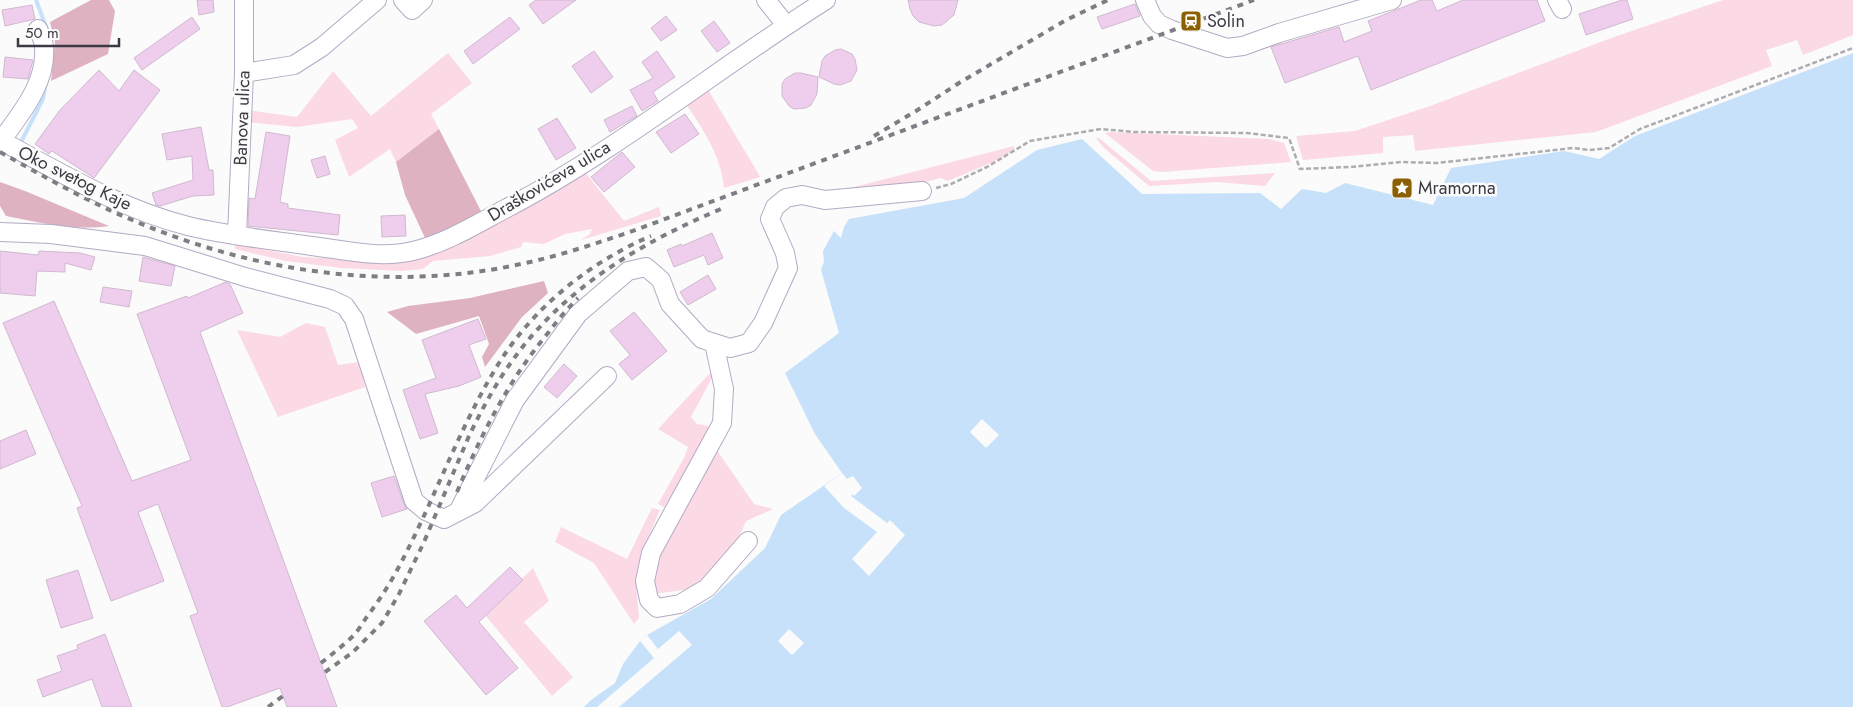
<svg xmlns="http://www.w3.org/2000/svg" width="1853" height="707" font-family="Jost,sans-serif">
<rect width="100%" height="100%" fill="#fbfbfb"/>
<!-- green -->
<path fill="#fbd9e5" d="M1723,0H1853V35L1803,55L1797,40L1766,50L1772,66L1596,132L1415,151L1413,135L1383,137V153L1303,160L1296,136L1355,131L1430,106L1614,37Z
M448,53L472,83L431,114L439,129L396,162L390,149L349,177L335,140L358,128L352,119L297,127L245,122L246,110L297,117L333,71L371,116Z
M707,88L758,173L760,177L724,188C721,156 703,129 686,104Z
M1110,132L1269,139L1284,143L1291,162L1162,172L1153,171L1105,133Z
M1096,138H1099L1151,181L1275,173L1265,186L1217,182L1149,186L1103,147Z
M1014,146V150L993,162L948,181L940,178L904,188L827,194Z
M585,172L624,221L659,207L661,216L581,240L590,234L592,229L565,234L544,244L523,242L521,247L490,256L433,261L423,269L401,271L341,268L286,261L235,249V244L303,257L345,259L484,230L567,185Z
M306,323L325,327L338,365L359,362L365,387L278,417L237,330L280,337Z
M712,371L714,374L691,417L697,424L714,427L664,507L658,504L685,456L688,447L658,429Z
M714,446L754,504L773,509L746,521L734,549L692,589L652,594L654,554Z
M652,508L660,510L642,551L636,584L639,618L634,624L594,563L555,542L561,527L627,559Z
M533,568L549,601L524,622L573,677L552,696L485,615Z"/>
<!-- forest -->
<path fill="#dfb2c2" d="M91,0H109L115,11L108,54L51,81L55,42L50,22Z
M439,129L482,213L440,233L425,238L405,195L396,162Z
M0,182L25,191L109,226C75,231 40,223 6,216L0,206Z
M544,281L548,293L522,317L485,367L482,357L489,344L479,316L416,334L387,312L408,306L470,298Z"/>
<!-- water -->
<path fill="#c6e1f9" d="M1853,53V707H584L591,700L615,683L623,664L640,641L647,635L711,599L765,548L781,515L842,473L815,434L785,373L839,333L821,270L824,262L823,251L834,231L841,238L844,227L849,219L964,198L1037,150L1082,139L1142,194L1260,193L1281,209L1302,189L1326,193L1345,183L1433,205L1451,168L1564,151L1599,159L1635,136Z"/>
<!-- pier -->
<path fill="#fbfbfb" d="M982,419L999,435L986,448L970,432Z
M842,473L847,479L853,476L862,488L854,496L853,494L851,496L887,523L890,520L905,535L869,576L852,559L877,532L844,508L824,486Z
M789,629L804,643L792,655L778,641Z
M679,631L692,645L619,707H597L654,658L640,641L647,635L658,649Z"/>
<g fill="none" stroke-linecap="round" stroke-linejoin="round">
<!-- stream -->
<path stroke="#c6e1f9" stroke-width="4" d="M36,0L47,29
M21,142L43,99L45,87"/>
</g>
<!-- building -->
<path fill="#efceed" stroke="#d0b9cf" d="M197,0H213L214,12L199,15Z
M536,0H576L543,24L529,5Z
M908,0H958L954,15L942,25L934,26L919,22L913,16L910,9Z
M1421,0H1432L1437,11L1463,0H1537L1545,21L1371,90L1358,56L1285,83L1271,47L1339,27L1344,42L1372,31L1368,21Z
M1622,0H1627L1633,19L1586,35L1579,14Z
M1135,4L1140,16L1102,29L1097,17Z
M32,5L35,19L5,26L2,10Z
M666,16L677,30L661,41L651,28Z
M192,17L200,29L142,70L134,58Z
M510,17L520,29L473,64L464,51Z
M714,21L730,43L717,52L701,31Z
M841,49L852,54L855,59L857,70L851,81L840,85L834,84L819,77L822,61L825,56L835,50Z
M594,51L613,77L591,93L572,66Z
M657,51L675,77L653,92L658,101L642,111L630,90L653,78L642,62Z
M5,57L33,60L28,79L3,77Z
M99,70L119,91L134,70L160,90L94,178L52,151L49,154L35,144L60,110Z
M795,73H801L818,77L817,94L811,105L806,108L794,109L789,106L782,96V84L785,79Z
M632,106L637,116L610,132L604,120Z
M685,114L699,134L671,153L656,132Z
M557,118L576,148L556,160L538,129Z
M201,127L209,170H213L214,195L193,196L160,206L156,205L152,193L193,180L192,156L167,160L162,134Z
M266,132L290,136L280,202L288,204V208L340,215L338,235L248,226L249,198L255,199Z
M622,152L635,167L604,192L591,177Z
M325,156L330,174L317,178L311,160Z
M405,215L406,236L382,237L381,216Z
M712,233L723,258L708,265L704,255L674,267L667,250L681,244L682,246Z
M0,251L38,255L39,251L80,253L95,257L91,270L65,263V272L37,271L35,296L0,293Z
M143,257L175,266L171,286L139,281Z
M708,275L716,289L688,305L680,292Z
M226,282L230,284L243,313L200,332L337,707H287L280,688L227,707H222L190,616L198,613L158,504L138,512L164,581L111,601L77,508L82,506L3,323L54,301L132,481L191,460L137,314L187,296L188,298Z
M103,287L132,291L129,307L100,302Z
M634,312L667,351L632,380L619,364L630,355L610,331Z
M478,319L486,339L469,345L481,377L459,386L425,394L438,433L420,439L403,390L436,378L422,340Z
M564,364L577,376L557,398L544,387Z
M26,430L36,454L0,469V441Z
M394,476L404,504L407,509L382,517L371,483Z
M510,567L523,580L479,622L518,668L486,695L424,621L456,595L467,608Z
M78,570L93,618L61,628L46,580Z
M105,634L132,707H102L92,679L43,697L37,680L62,671L57,656L78,649L77,645Z"/>
<g fill="none" stroke-linecap="round" stroke-linejoin="round">
<!-- minor casing -->
<g stroke="#b3aac5" stroke-width="20">
<path id="minor" d="M403,0L412,10L423,0
M766,0L786,25
M1145,0L1152,16L1159,24L1172,30L1227,48L1243,46L1279,33L1392,0
M1557,0L1562,9
M244,73L294,65L322,47L377,0
M0,140C61,173 121,209 188,226C229,236 271,240 312,246C344,250 380,259 413,251C446,243 475,225 505,209C618,150 718,68 826,0
M1,141C21,113 47,83 44,47C44,41 40,34 38,29
M0,232L51,234L145,246L245,277L330,299L345,306L354,319L414,501L426,511L444,519L475,503L607,376
M237,235L244,73V0
M714,343L724,389L722,423L651,553L645,581L649,600L657,608L680,604L707,588L748,541
M458,512L515,400L578,314L628,271L646,267L661,280L670,304L702,339L730,348L749,343L763,323L788,268L785,253L770,219L775,207L786,198L802,195L825,200L922,191"/>
</g>
<!-- path -->
<path stroke="#adacb0" stroke-width="2.5" stroke-dasharray="5 2.5" stroke-linecap="butt" d="M936,188L951,184L987,167L1030,141L1101,129L1134,132L1247,133L1289,138L1300,169L1350,167L1401,162L1437,163L1573,148L1589,150L1609,148L1640,129L1853,48"/>
<!-- minor -->
<use href="#minor" stroke="#fff" stroke-width="18"/>
<!-- rail -->
<path stroke="#7f7d84" stroke-width="4" stroke-dasharray="6 6" stroke-linecap="butt" d="M874,136L916,111L959,83L1066,20L1108,0
M0,152C45,177 90,203 137,222C258,273 393,292 521,264C559,256 594,244 630,232L1254,0
M457,492C481,435 508,381 548,333C557,321 567,309 578,298
M321,663C332,654 343,646 353,636C358,631 362,624 366,618C381,598 393,579 404,557C437,493 461,424 499,363C534,307 590,262 651,236
M325,672L352,653L382,623L399,594L424,542L469,436C482,409 497,381 515,357C566,287 642,242 721,209
M268,707L283,696"/>
</g>
<!-- icons -->
<defs>
<g id="station-square" transform="scale(1.125)"><rect x="-9" y="-9" width="18" height="18" rx="4" fill="#8b6002" stroke="#fbfbfb"/><path d="M-3-6H3Q5-6 5-4V2Q5 4 3 4L4.5 6H3L1.5 4h-3L-3 6H-4.5L-3 4Q-5 4-5 2V-4Q-5-6-3-6ZM-3.5-4v3h7v-3ZM-3.5 1v1.5H-2V1ZM2 1v1.5H3.5V1Z" fill="#fff"/></g>
<g id="sight-square" transform="scale(1.125)"><rect x="-9" y="-9" width="18" height="18" rx="4" fill="#8b6002" stroke="#fbfbfb"/><path d="M0-6L1.8-2.2L6-1.7L2.9 1.2L3.7 5.4L0 3.3L-3.7 5.4L-2.9 1.2L-6-1.7L-1.8-2.2Z" fill="#fff"/></g>
</defs>
<g fill-rule="evenodd">
<use href="#station-square" x="1191" y="21"/>
<use href="#sight-square" x="1402" y="188"/>
</g>
<g text-anchor="middle" dominant-baseline="central" stroke-width="5" stroke-linejoin="round" paint-order="stroke">
<!-- poi labels -->
<g font-size="18" fill="#3d3944" stroke="#fbfbfb" text-anchor="start">
<text x="1207" y="21">Solin</text>
<text x="1418" y="188">Mramorna</text>
</g>
<!-- street labels -->
<g font-size="18" fill="#3d3944" stroke="#fbfbfb">
<text transform="translate(242 118) rotate(-88)">Banova ulica</text>
<text transform="translate(75 178) rotate(26)">Oko svetog Kaje</text>
<text transform="translate(549 181) rotate(-31)">Draškovićeva ulica</text>
</g>
</g>
<!-- scale -->
<path d="M18 38v8h101v-8" fill="none" stroke="#3d3944" stroke-width="2.5"/>
<text x="25" y="38" font-size="15" fill="#3d3944" stroke="#fbfbfb" stroke-width="4" paint-order="stroke">50 m</text>
</svg>
